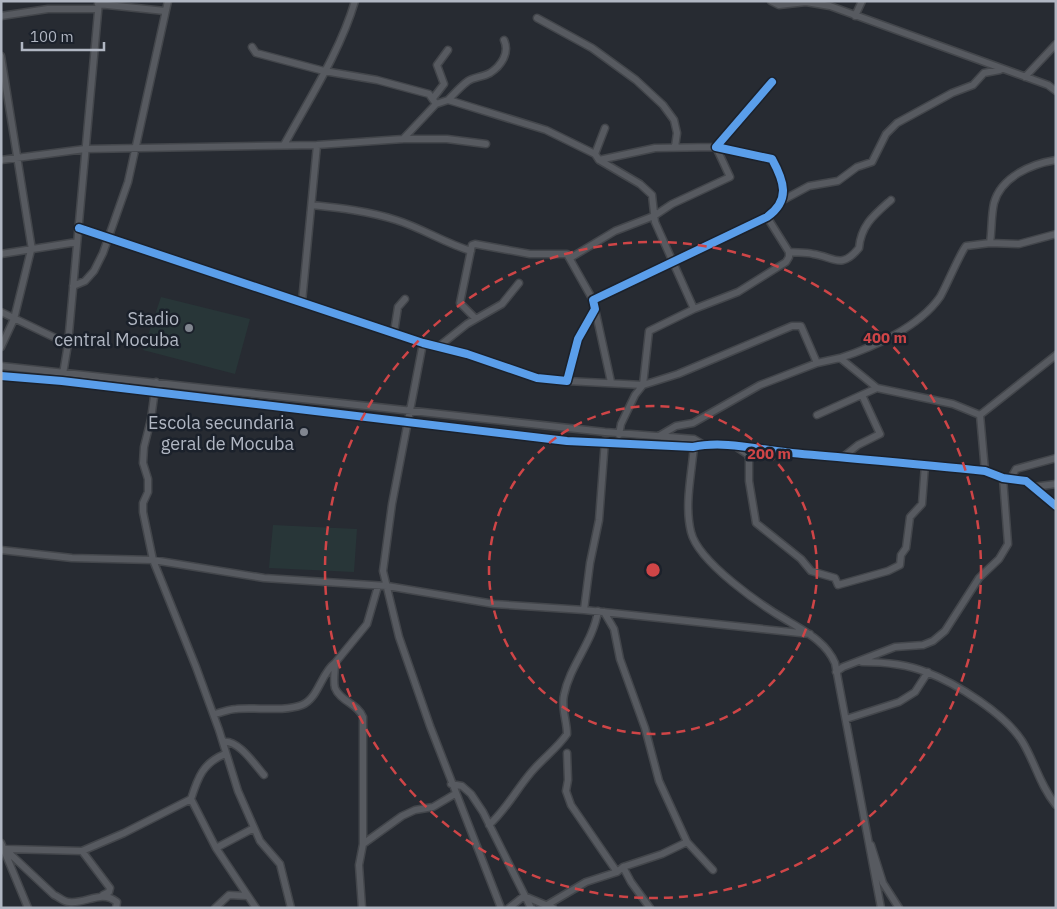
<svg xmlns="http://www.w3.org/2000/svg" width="1057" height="909" font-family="'IBM Plex Sans',sans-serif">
<rect width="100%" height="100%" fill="#272b32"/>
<!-- green -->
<path fill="#283638" d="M161,297L250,319L235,374L143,350Z
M273,525L357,529L354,572L269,568Z"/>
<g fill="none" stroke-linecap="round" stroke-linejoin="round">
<!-- minor casing -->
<g stroke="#43464b" stroke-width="9">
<path id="minor" d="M771,1L779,5L806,2L830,6L1048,85L1056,91
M98,4L165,11
M1,16L48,9H97
M855,16L862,1
M537,18L592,48L636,80L663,105L674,120L677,133L675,147
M252,47L256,53L324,71L377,80L429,94L436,104L403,139
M1,56L32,250
M1025,77L1056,44
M434,97L444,84L437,65L448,50
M448,100C454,94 461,86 468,81C474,77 483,77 490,73C501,66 510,53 504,40
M436,104L448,100L455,102L546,130L595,154
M284,145C309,99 340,52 355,1
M1,160L85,149L317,145L403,139H447L486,144
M783,200L809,186L838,181L857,167L872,162L886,134L897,123L952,93L973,85L984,73L1000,70
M312,205C340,208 368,211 396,220C422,228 444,243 471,251
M79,228L423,343L467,354L537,378L567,381L578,339L595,309L593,300L767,217C791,200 784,181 772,159L716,147L772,82
M990,243C992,230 991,216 994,203C1001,177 1031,164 1056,160
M789,252C796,253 805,252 813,254C834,257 841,270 859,248C861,225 874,215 891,200
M1,254L77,242
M570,258L615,231L654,216L672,204L730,177L716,147L655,148L599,160L595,154L605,128
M73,286L85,281L94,271L103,253L128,182L168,1
M302,302L317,145
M595,309L611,382
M694,309L738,292L786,262L789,257V252L767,217
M1,312L68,344
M475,318L460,303L472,245L475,244L530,254H567L593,300
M394,332L398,307L405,299
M423,343L392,504L383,571L399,637L430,726L501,908
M1,347L14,319L31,250
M438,347L467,324L502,304L519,283
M1,366L605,432L694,439L704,445
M63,374L68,344L99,1
M1,376L62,381L567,441L693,447C724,440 760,450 792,453C856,459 921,464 985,471L1003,478L1026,481L1056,506
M567,381L643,385L649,331L694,309L655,222L652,195L640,184L599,160
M156,382L151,419L144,447L143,463L148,479V492L143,503V512L153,560L196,667L219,730L238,791L260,841L280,864L291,908
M817,415L877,388
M980,415L953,404L877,388L840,358C874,347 919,327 940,297C946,287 961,251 966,246L990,243L1019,244L1056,234
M619,435L621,424L635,395L643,385L678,374L792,326H801L817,363
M659,436L676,426L693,423L760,385L817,363L840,358
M694,445C692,473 684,504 691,532C698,562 762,606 788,621C806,632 826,642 835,663L881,908
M738,448L747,454L749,458V481L756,523L801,559L811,571L835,578L838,585L888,571L900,565L901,555L906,548L910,517L922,504L925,465
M843,457L858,445L880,434L862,395
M985,471L980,415L1056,355
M1011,478L1016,469L1056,458
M1033,487L1056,484
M1,550L72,558L153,560L264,578L387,586L494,604L584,610L810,634
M584,610L590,563L599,520L605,440
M604,612L614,629L620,659L645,728L659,781L687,842L713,870
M862,662C884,662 906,664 926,672C956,683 1005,714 1022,741C1035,762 1040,786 1056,805
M335,663C335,671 333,681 335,688C340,701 358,704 363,717V844
M836,672L843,667L895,647L923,645L933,641L945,631L979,578L999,559L1008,544L1003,478
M214,714C221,713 229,709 236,709C256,707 283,712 302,705C318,699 321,673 335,663L367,624L378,586
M846,719L899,702L915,692L928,672
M223,742C238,739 255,765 264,775
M567,753L568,780L566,791L571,805L617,872
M451,784L462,786L471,794L483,812L531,908
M191,799L216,848
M489,825C508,808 518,786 535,768C546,756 558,747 567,734C567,721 561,708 564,695C570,665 593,642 598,611
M254,828L216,848L256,908
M1,843L28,908
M871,845L883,883L899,908
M6,849L82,851L124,833L191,799C198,777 203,763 225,754
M7,851L54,895C59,897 64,902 69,902C87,904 101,889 117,902L116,908
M82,851L110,888L109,892L103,895
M623,867L662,854L687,842
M547,905L586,882L617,872L623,867L631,882L650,908
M215,908L229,895L247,896
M362,908L359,865L363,844L402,816L415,810L433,807L455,794
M509,908L524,896L553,908"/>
</g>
<!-- minor -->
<use href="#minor" stroke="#575a60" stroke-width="6"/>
<!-- cycleway casing -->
<g stroke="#1b212b" stroke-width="11">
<path id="cycleway" d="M79,228L423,343L467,354L537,378L567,381L578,339L595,309L593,300L767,217C791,200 784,181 772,159L716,147L772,82
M1,376L62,381L567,441L693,447C724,440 760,450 792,453C856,459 921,464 985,471L1003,478L1026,481L1056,506"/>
</g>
<!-- cycleway -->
<use href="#cycleway" stroke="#5a9eea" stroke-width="8"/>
</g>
<!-- distance rings -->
<g fill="none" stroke="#cf4547" stroke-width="2.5" stroke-dasharray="9 6">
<circle cx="653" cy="570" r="164"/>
<circle cx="653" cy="570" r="328"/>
</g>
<!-- markers -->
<g fill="#818690" stroke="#1b212b" stroke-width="2">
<circle cx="189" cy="328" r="5"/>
<circle cx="304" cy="432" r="5"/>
</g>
<g text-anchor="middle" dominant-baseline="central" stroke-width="5" stroke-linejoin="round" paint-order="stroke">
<!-- poi labels -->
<g font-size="18" fill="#b1b7c3" stroke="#1b212b" text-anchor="end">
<text x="179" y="318">Stadio<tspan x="179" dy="21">central Mocuba</tspan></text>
<text x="294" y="422">Escola secundaria<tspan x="294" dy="21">geral de Mocuba</tspan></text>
</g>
</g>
<circle cx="653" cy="570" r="8" fill="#cf4547" stroke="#1b212b" stroke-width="2.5"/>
<g font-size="15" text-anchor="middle" font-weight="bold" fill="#cf4547" stroke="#1b212b" stroke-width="5" stroke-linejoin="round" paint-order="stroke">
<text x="885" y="343">400 m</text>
<text x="769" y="459">200 m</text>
</g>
<!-- border -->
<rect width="1057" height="909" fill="none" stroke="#b1b7c3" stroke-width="5"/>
<!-- scale -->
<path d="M22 42v8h82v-8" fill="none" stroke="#b1b7c3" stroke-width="2.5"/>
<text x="30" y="42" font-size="15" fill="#b1b7c3" stroke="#1b212b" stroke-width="4" paint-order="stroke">100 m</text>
</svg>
